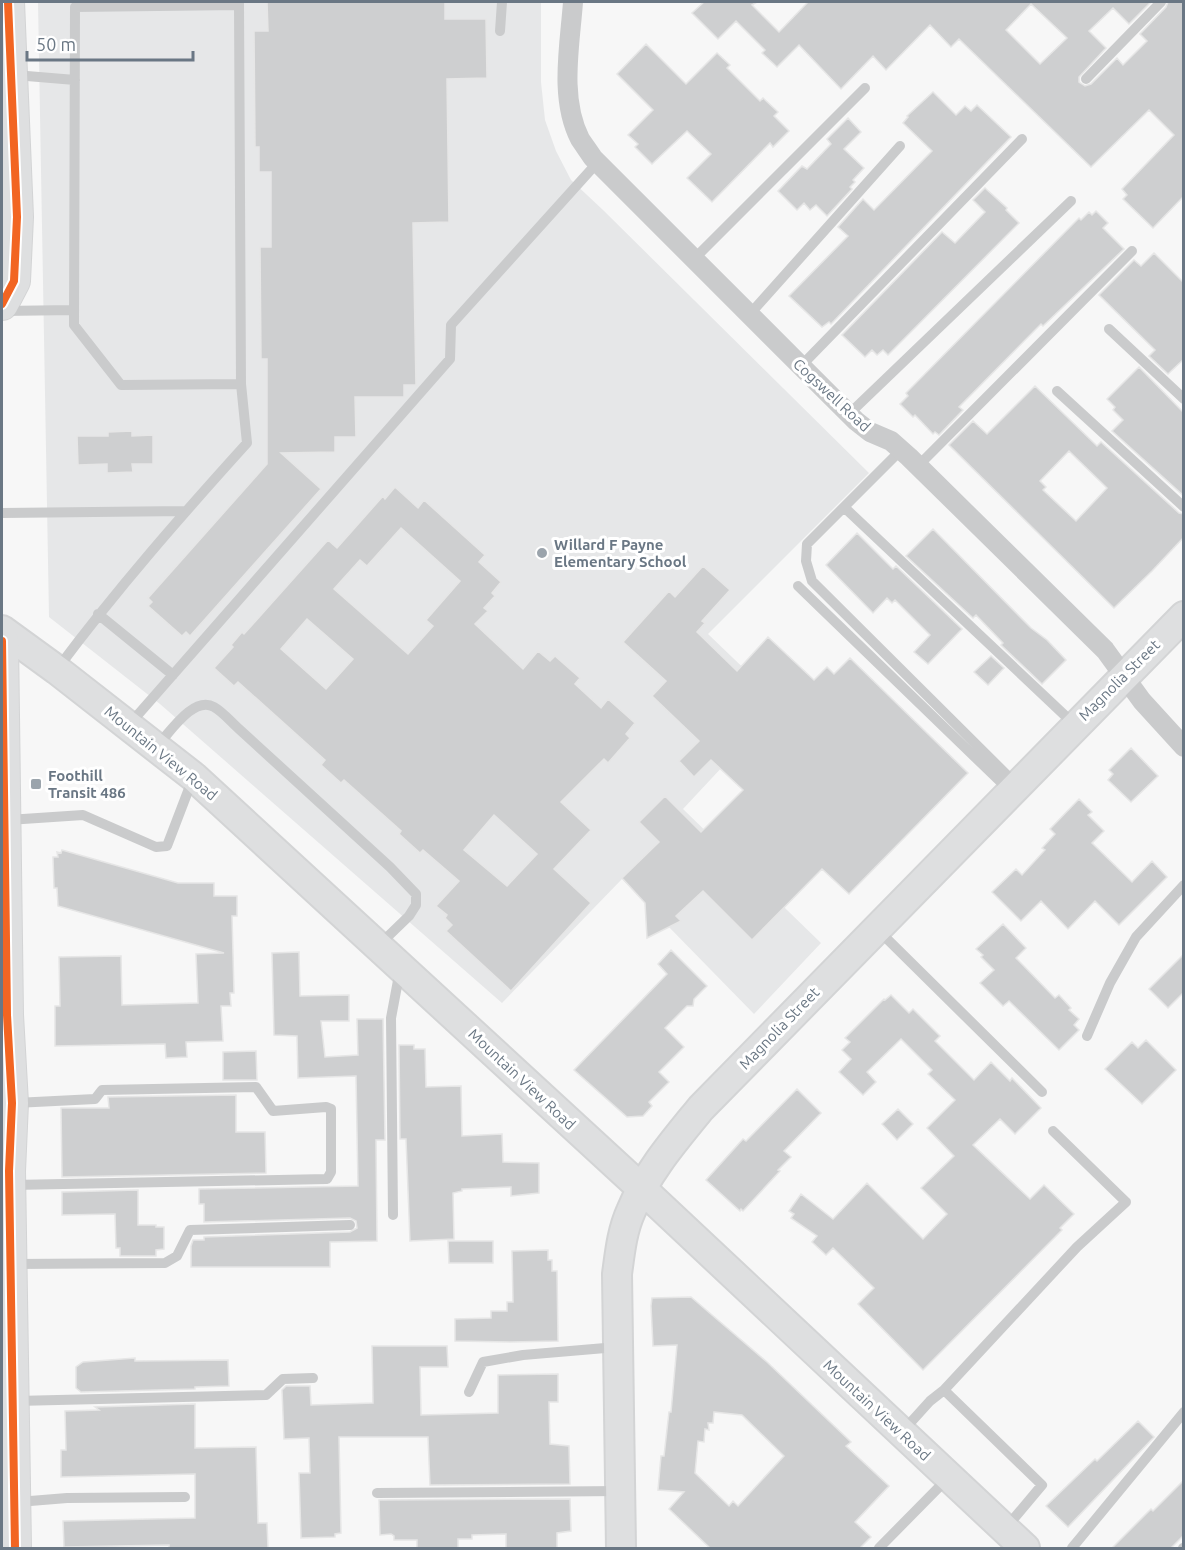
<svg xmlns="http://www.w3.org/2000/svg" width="1185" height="1550" font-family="Ubuntu,sans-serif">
<rect width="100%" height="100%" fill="#f7f7f7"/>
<!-- built -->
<path fill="#e6e7e8" d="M38,2H541V82L545,120L556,151L571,180L603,210L869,473L708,634L781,704L683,809L821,943L754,1014L622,879L502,1003L160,704L49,617Z"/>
<!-- building -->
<path fill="#cecfd0" stroke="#e6e6e6" stroke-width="1.5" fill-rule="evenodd" d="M267,2H445V19H486L487,78L447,79L449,222L413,223L416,385H404V397H355L356,437H335V452L281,453L321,489L190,636L186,632L182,636L148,606L152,602L148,598L267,464V359H261L260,247H271V172H259V147H255L254,31H268Z
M704,2H757L752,5L779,32L808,2H1151L1129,24L1113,8L1089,31L1106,48L1079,77V82L1085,86L1091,84L1117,58L1123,65L1147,41L1140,34L1166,7L1168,2H1184V196L1153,228L1123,199L1127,195L1122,189L1174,135L1149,110L1091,167L959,39L951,47L930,25L886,70L873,56L841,89L799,45L777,67L762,53L765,50L736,21L718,39L692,13ZM1031,4L1067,38L1040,64L1006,30Z
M646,44L686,84L717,53L730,65L727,68L760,101L763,98L778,112L774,116L789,131L773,147L770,143L712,202L687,178L711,154L687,131L652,164L635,147L638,144L628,135L653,110L617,74Z
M933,92L956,115L965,106L971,111L977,105L1011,137L831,324L829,322L822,327L789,296L848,236L838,227L863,199L874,210L932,151L903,123L908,117L907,116Z
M848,118L861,132L844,149L864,168L853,180L855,182L850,187L852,189L827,216L816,205L810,210L804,203L797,210L778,191L802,166L807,169L831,144L827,139Z
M985,188L1007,208L1006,210L1019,223L888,355L883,350L877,355L872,350L865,357L842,335L942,232L955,243L985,212L973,200Z
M1096,211L1108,223L1103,228L1124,249L1043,326L1041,324L959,407L963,410L939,435L935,432L933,434L915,415L913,417L900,404L908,396L906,393L1079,218L1081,220L1089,212L1092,215Z
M1154,253L1184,283V359L1168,374L1149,356L1155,350L1099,295L1134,260L1141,266Z
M1139,367L1184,413V496L1112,431L1123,420L1113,410L1115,407L1107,399Z
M1035,386L1097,446L1101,442L1179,513L1184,514V537L1152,571L1114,608L949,445L973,421L987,434ZM1069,451L1107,488L1076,521L1043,490L1046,487L1040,481Z
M132,431V436L153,435V464H132L133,472L107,473V464L78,465L77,436H108V432Z
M395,487L418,508L424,500L485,555L479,562L501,582L492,593L495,596L484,608L488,611L475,624L523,669L538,651L550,661L555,656L580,678L575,684L601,708L608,699L635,723L626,734L630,738L608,763L604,759L561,802L591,830L554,869L591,903L511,991L446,931L452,925L445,918L447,915L436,906L459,881L423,850L420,853L399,834L401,831L344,780L341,783L321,765L325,760L238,682L234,686L214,668L233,647L231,645L242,632L244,634L328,540L337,548L383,496L385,499ZM401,528L460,581L426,620L433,626L408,654L334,589L360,560L367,566ZM307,619L353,659L326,689L281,649ZM494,815L537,854L507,886L464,850Z
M933,529L1031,628L1047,640L1066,660L1042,684L1001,645L1003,643L976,615L973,618L906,556Z
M857,533L893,569L896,566L962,629L928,664L914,652L930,635L895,600L892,603L887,598L873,613L826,565Z
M703,566L730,590L702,621L705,623L697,632L737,671L768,637L814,680L827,667L834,674L850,658L968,773L849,894L822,869L752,940L703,891L676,916L681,921L647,938L645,903L622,878L659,842L639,822L665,796L701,832L743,790L711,760L694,777L679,761L699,741L652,696L666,681L623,642L669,591L675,597Z
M991,656L1004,668L988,685L974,672Z
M1131,748L1158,776L1131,802L1108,780L1113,774L1109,770Z
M1079,799L1092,812L1088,815L1104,831L1092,843L1132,882L1152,861L1167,877L1119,925L1095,901L1068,929L1041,901L1021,921L992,892L1016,869L1022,875L1045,850L1042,848L1055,834L1050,829Z
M62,850L178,883H214V896H237V916H232L234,993H230L231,1006H221L223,1041L186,1042L187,1057L166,1058L165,1044L55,1046V1006H60L59,957L121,956L122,1005L198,1003L196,954L224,953L58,906L57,888H54L53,857H58L57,852L61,853Z
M1003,924L1026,948L1016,958L1055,998L1059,995L1071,1008L1069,1010L1079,1019L1074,1025L1079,1030L1059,1050L1009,1001L1003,1006L980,983L994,970L981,957L983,955L976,949Z
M671,950L707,986L694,999L693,1006H687L665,1028L684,1047L659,1072L669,1082L649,1102L652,1106L643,1116L627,1117L574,1070L667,974L658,964Z
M299,952L300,996L349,995V1021H321L325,1057L358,1055L357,1019H383L385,1140H376L377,1241L330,1242V1267H191V1246L193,1240H204V1237L350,1232L357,1228L356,1221L350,1218L204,1222V1204H199V1189L358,1186L356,1076L298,1078L297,1036L274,1035L272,953Z
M1184,954V992L1168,1008L1149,989Z
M891,995L909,1013L913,1009L940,1036L935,1041L974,1080L991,1062L1010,1081L1012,1078L1041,1108L1015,1134L1000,1119L973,1145L1030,1199L1044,1185L1074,1214L1060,1228L1062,1230L923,1370L858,1304L874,1288L833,1248L826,1255L812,1242L817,1236L791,1218L794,1214L789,1211L801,1194L833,1219L867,1183L923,1239L947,1214L921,1188L954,1156L927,1128L955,1100L928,1074L932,1070L901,1039L867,1072L876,1082L863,1095L839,1072L851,1059L842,1050L850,1042L845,1038L884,999L885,1000Z
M1146,1040L1176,1070L1142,1104L1105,1069L1132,1042L1138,1048Z
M399,1045H414V1049H425L426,1087L461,1086L462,1136L502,1134L503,1162L539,1163V1193L511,1196V1187L462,1189V1191L453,1193L454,1239L410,1241L406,1139H400Z
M256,1051L257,1080H223V1052Z
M797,1089L821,1113L784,1151L791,1157L778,1170L780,1171L743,1211L741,1209L740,1211L706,1180L743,1139L746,1141Z
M236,1095V1132H265L266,1173L62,1177L61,1108H109L108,1097Z
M898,1109L913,1124L897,1140L882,1124Z
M138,1190V1225H156V1227H164V1249L156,1250V1256H120V1248H116L115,1214L62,1215V1192Z
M448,1241H493V1263H449Z
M548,1250V1260H552V1271H557L558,1341L510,1342L455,1341V1319L491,1318V1311H507V1302H513L512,1251Z
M691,1297L767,1362L851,1442L846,1446L889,1486L855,1522L871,1537L860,1548H710L669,1509L684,1492L658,1490L661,1456H664L669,1412H671L677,1345L653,1346L651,1306L652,1298ZM714,1412L742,1415L784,1456L738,1506L733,1501L729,1506L695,1473L698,1441L704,1442L705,1429L709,1430L708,1423H713Z
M372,1346H447L448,1367H420L421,1415L498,1413V1375L558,1374V1402H549L550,1444L569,1446L570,1484L430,1485L428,1437H339L341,1533L335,1534V1537L301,1538L299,1473H310L309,1438L284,1439L282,1390L286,1386H310L311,1405L373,1403Z
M135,1358V1361L228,1360L229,1386L195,1387V1389L81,1392L76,1388V1367L83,1362Z
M195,1404V1448L256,1447L258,1523H267L268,1548H169V1545L64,1547L63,1521L195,1518V1474L61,1477V1450H66L65,1411L99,1410L95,1407Z
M1138,1421L1154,1437L1068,1527L1046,1506L1095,1459L1097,1461Z
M1184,1480V1535L1171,1548H1112L1151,1509L1153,1511Z
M570,1499L571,1531L557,1533V1548H506V1534L472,1535V1539H458V1548H417V1540H394V1536L391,1534L380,1535L379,1500Z"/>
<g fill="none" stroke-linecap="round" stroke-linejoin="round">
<!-- secondary casing -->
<g stroke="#d3d4d5" stroke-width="32">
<path id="secondary" d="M2,630L57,670L194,777L641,1188L1025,1548
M621,1548L617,1274C620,1252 622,1231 631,1211C647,1172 675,1140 701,1108L1184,616"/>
</g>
<!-- primary casing -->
<g stroke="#d3d4d5" stroke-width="34">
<path id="primary" d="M2,304L14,281L17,217L8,2
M2,641L7,1015L12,1103L9,1171L15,1548"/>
</g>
<!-- lane -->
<path stroke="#cacbcc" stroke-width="10" d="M239,5L241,384L121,385L74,325L75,7L239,5V2
M500,31L502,2
M15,75L75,80
M1086,79L1161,2
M693,260L865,88
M2,311L74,310
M749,315L900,146
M1109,329L1184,399
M801,366L1022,139
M1057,391L1184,507
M849,414L1071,201
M901,450L807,544L806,561L812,581L1016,784
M918,466L1132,251
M844,507L1075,725
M2,513L186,511
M798,586L1010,791
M98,614L173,675
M58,668C117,589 181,516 247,443L241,384
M128,726L450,359L451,325L597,163
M156,747C169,734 193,695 214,707C223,712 231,722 239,729L390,867L416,894V905L409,916L378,946
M8,820L83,815L156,847L167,846L193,778
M877,929L1042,1092
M1087,1036L1110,983L1136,937L1184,885
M12,1185L327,1179L331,1172V1109L326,1107L273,1111L256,1087L102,1090L95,1099L15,1103
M393,1215L391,1018L400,970
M14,1264L165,1263L177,1256L190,1230L350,1225
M944,1390L1077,1247L1126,1202L1053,1131
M469,1392L483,1362L523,1355L617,1347
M16,1401L266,1395L283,1379L313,1378
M902,1432L930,1401L944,1390L1042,1485L1005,1529
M377,1493L620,1491
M18,1502L67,1498L185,1497
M879,1548L949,1477
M1072,1548L1184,1412
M1183,1548H1184"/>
<!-- street -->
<path stroke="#cacbcc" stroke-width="20" d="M573,2C570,45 559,98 580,139C584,145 589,152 593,158L856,421L870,432L891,441L909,457L1105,650L1142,701L1184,747"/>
<!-- secondary -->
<use href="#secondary" stroke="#dedfe0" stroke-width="28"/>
<!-- primary -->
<use href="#primary" stroke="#dedfe0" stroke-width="32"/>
<!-- bus-1 casing -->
<g stroke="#fff" stroke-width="12">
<path id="bus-1" d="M2,304L14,281L17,217L8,2
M2,641L7,1015L12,1103L9,1171L15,1548"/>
</g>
<!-- bus-1 -->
<use href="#bus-1" stroke="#f26522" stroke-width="8"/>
</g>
<!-- markers -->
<g fill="#9ba4ac" stroke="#fff" stroke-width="2">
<circle cx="542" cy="553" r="6"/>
<rect x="30" y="778" width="12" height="12" rx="3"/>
</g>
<g text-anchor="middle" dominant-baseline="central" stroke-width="6" stroke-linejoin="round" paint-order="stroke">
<!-- street labels -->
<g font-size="15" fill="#6a7784" stroke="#fff">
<text transform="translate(832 395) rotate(43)">Cogswell Road</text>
<text transform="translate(1119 680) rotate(-45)">Magnolia Street</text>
<text transform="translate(161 753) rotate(39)">Mountain View Road</text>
<text transform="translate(779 1028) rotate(-46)">Magnolia Street</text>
<text transform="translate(522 1079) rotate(43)">Mountain View Road</text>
<text transform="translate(877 1410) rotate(43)">Mountain View Road</text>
</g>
<!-- poi labels -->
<g font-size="15" font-weight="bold" fill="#6a7784" stroke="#fff" text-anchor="start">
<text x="554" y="544">Willard F Payne<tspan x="554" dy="17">Elementary School</tspan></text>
<text x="48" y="775">Foothill<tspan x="48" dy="17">Transit 486</tspan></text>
</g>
</g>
<!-- border -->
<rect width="1185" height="1550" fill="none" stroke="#6a7784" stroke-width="6"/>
<!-- scale -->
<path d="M27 51v9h166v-9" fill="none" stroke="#6a7784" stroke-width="3"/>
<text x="36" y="51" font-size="18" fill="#6a7784" stroke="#ffffff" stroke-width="4.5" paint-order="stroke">50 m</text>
</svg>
